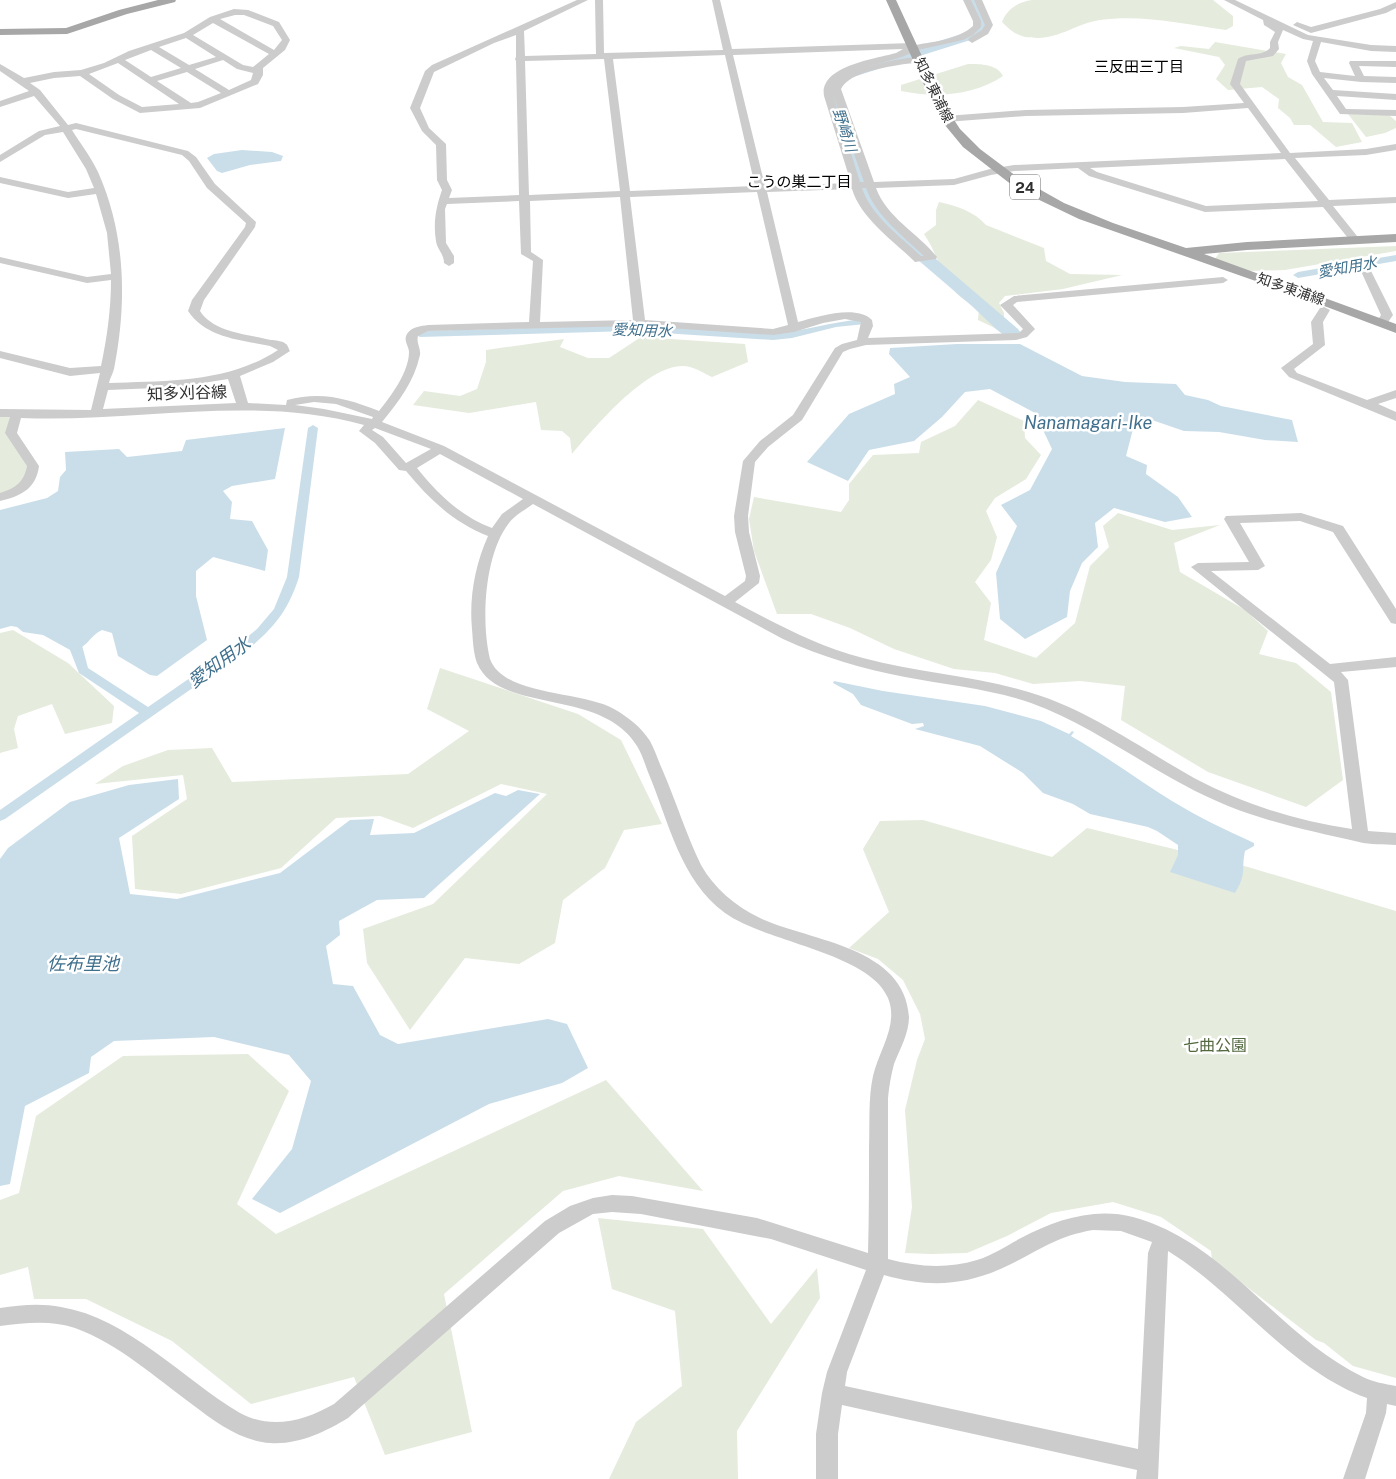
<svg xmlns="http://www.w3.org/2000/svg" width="1396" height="1479" font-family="'Public Sans','Noto Sans JP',sans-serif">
<rect width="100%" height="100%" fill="#fff"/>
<!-- green -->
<path fill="#e5ebdd" d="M1032,0H1213L1233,16V26L1226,30C1185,24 1141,14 1100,20C1078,23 1060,38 1038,38C1020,38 1014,34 1002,22C1007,9 1018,2 1032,0Z
M1215,42L1286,54L1281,63L1288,77L1302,85L1323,122L1352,123L1362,142L1336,147L1310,125H1294L1290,118L1278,108L1279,99L1262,87L1228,90L1216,79L1225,65L1219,57L1174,48L1181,46L1209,49Z
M968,64C981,64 997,64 1003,76C973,96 936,98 901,91V85Z
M1348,114L1389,115L1396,121V128L1385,133L1366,137Z
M939,202C956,206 974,211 986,225L1044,248L1046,261L1070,274L1122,275L1063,289L1005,296L999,303L1004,313V320L997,329L978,320L979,308C939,290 945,265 924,234L936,225V210Z
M1396,246V251L1285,270L1247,271L1215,259L1219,253Z
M641,337L745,344L748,362L712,377C705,374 698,369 690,367C653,357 594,428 572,454L570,438L562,431L541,430L536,402L469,413L413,405L424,391L460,396L477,389L486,362V350L564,339L560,347L588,358H609Z
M978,400L1024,421L1025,438L1041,455L1026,479L995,498L986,511L997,537L991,560L975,582L991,603L984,640L1036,658L1075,623L1090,566L1109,547L1103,526L1118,513L1172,530L1220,525L1174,543L1180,572L1245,610L1268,631L1259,654L1296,663L1331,692L1343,780L1306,807L1208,772L1121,720L1125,686L1080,681L1033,684L995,673L954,669L894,649L850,628L811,614H777L754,551L749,519L754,497L841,512L849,500V484L873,455L919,453L921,442L955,426Z
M0,413L17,415L13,421L18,444L32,478L0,497Z
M13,630L68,663L114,706L112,723L65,734L52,704L18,716L14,729L18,748L0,753V633Z
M440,668L578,714L621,740L662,824L624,830L605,868L563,900L555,943L519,964L465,958L410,1030L367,963L363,929L433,904L547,794L501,784L413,828L380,816L336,818L281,868L181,894L135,889L132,836L187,799L183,775L95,784L123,766L168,750L212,748L232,782L408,774L469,731L427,709Z
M923,820L1052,857L1087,828L1248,867L1396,911V1378L1353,1366L1324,1343L1316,1340L1212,1260L1211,1251L1161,1217L1113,1202L1051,1213L1007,1236L967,1253L931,1254L905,1253L912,1207L905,1110L917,1060L925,1039L920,1014L903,980L878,959L849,948L889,912L863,849L880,821Z
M248,1054L289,1091L237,1204L276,1234L606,1080L703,1191L619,1176L563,1191L444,1294L472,1432L385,1455L354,1377L251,1404L172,1341L86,1299H34L28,1267L0,1275V1200L19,1193L36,1116L123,1056Z
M598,1218L703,1229L771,1324L817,1268L820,1298L737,1431L738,1479H609L636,1422L682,1386L675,1311L612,1289Z"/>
<!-- water -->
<path fill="#cadeea" d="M242,150L272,152L283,156L281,161L250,165L222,173L217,171L207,158L214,154Z
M957,344H1020L1082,376L1125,382L1176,384L1185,395L1208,400L1221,406L1292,420L1298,442L1265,440L1219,432L1184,431L1152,420L1133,429L1126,456L1147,465L1146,474L1178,497L1192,517L1165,522L1114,508L1095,523L1098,547L1082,563L1070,591L1067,617L1025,639L1000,619L996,573L1017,526L1001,505L1030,490L1052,449L1035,413L990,389L965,392L942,417L914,441L869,450L848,481L807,462L849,414L895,394L894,384L910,377L889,354L890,348Z
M285,428L275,479L232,486L223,491L232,502L230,519L252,521L268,550L265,571L213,557L196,571V596L207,640L157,676L150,675L118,656L112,633L102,630C89,636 88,648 72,651L43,635L23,632L17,627L11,626L0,629V510L47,498L58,491L60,477L66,470L65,452L119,449L127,457L182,451L186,440Z
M834,681L883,691L985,706L1041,721L1069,734L1072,731L1074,732L1071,736C1106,756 1138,780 1172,801C1198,817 1226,830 1254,843V846L1245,851C1241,870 1247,874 1235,893L1170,872L1178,855V845L1157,831L1148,827L1090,814L1073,804L1043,793L1023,773L980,746L915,729L924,726L923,723L912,724L861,705L853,694L833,683Z
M178,779L179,799L119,838L130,894L177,899L280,873L350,820L374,819L370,835L414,833L495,793L506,796L518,790L540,794L424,898L377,900L339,921L340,935L326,946L333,984L353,986L380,1035L398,1044L548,1019L567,1024L588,1068L562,1083L489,1104L280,1213L252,1199L292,1149L311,1081L289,1055L214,1037L114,1041L91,1057L89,1073L25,1106L10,1184L0,1186V859L8,848L70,802L129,785Z"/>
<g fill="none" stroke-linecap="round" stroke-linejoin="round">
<!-- canal -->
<path fill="#cadeea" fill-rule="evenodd" d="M1396,255V261L1298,278L1293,275L1298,272Z
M862,319L867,322L865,324L836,327L792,338L773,340L631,331L420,337L415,334L420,331L631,325L773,334C803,331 832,322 862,319Z
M313,425L318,428L299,577C288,611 274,628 247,650L5,819L0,821V810L139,713L79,673L70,650L67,634L69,631H77L79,634L88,668L148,707L239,644L257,629L274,609L287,577L308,428Z"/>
<!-- river -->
<path fill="#cadeea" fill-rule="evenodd" d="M966,0H978L989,22L988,28L980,37L853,77L840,84L839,91L873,195L882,206L922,247L1018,329L1021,333L1018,337L1012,338L1006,337L996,329L973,307L911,254L871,213L858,195L825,91L829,79L843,71L971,31L975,28L977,22Z"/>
<!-- minor -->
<path fill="#ccc" fill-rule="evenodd" d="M577,0H588L524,31L525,56L596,54L595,0H603L604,53L723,50L712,0H720L732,49L912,43L916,45C936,41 957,40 973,26V21L963,0H971L981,21V27L973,35L963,40L918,50L902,57L867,67C879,64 914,53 923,60C919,64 911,63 905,64C887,67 849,72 841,89L874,182L954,179L990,169L1014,165L1281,153L1248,108L1183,113L1026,116L946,122L941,119L946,116L1026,110L1183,107L1244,103L1230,84L1238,59C1247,52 1262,57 1270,48V42L1275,32L1264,25L1263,20L1224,0H1235L1308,35L1371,45L1396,46V52L1371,51L1321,42L1315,61L1320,72L1355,76L1349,63L1350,61H1396V67L1359,66L1364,76L1396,77V83L1361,82L1324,78L1333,90L1396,94V100L1337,96L1346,109L1396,110V116L1340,114L1312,74L1307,61L1313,41L1303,39L1283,30L1278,42L1279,49L1273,56L1246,61L1240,84L1290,153L1366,149L1396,144V150L1366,155L1295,158L1329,200L1396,197V203L1333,206L1361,241L1356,244L1352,243L1323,207L1205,212L1089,176L1078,168L1014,171L991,175L954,185L876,188C887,218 918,233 937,257L936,259L915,262C894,241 861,219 852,189L767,192L798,322C817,317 856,304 872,320L873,326L868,338L1019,333L1023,329L1000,305L1014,296L1223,277L1228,280L1223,283L1017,302L1013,305L1035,329L1027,337L1016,340L866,345L850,349L843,352L802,420L768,447L755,462L748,516L749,532L760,576L759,583L735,602C777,624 817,646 863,658C922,674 983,676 1041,696C1096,715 1144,750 1194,778C1243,804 1297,821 1352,829L1334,682L1191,567L1198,563L1249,562L1224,519L1226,516L1301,513L1343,526L1396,609V624L1391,623L1333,532L1300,521L1240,523L1265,566L1258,570L1211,571L1330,664L1396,657V667L1341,672L1348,680L1368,831L1396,833V845C1384,844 1370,845 1359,842C1296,828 1242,817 1184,785C1133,758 1086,723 1031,703C991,689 947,685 905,677C863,669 822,657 783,639L533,504C525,510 515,515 509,523C484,555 481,622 490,659C503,696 583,691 614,709C628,717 641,727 650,741C655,750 658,760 662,769C676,801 686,834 701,865C714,888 735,906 760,918C809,941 905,946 909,1017C909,1033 900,1049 894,1064C891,1075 889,1087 888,1098V1259C918,1267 947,1269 977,1260C993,1255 1006,1246 1021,1238C1055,1220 1094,1207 1133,1217C1226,1242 1278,1336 1363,1377C1373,1382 1385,1384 1396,1386V1406L1387,1404L1386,1413L1365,1479H1343L1366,1413L1367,1398C1288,1369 1238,1294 1168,1251L1158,1479H1136L1137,1470L842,1405L838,1434V1479H816V1434L822,1393L827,1372L866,1270L771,1239L641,1214L612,1212L593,1214L559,1233L348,1418C325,1432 298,1445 270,1443C241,1441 215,1422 193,1405C156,1378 119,1344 75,1328C51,1320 25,1323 0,1326V1308C20,1305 41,1303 61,1307C128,1318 184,1380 240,1413C272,1430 304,1421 334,1404L545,1221L570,1206L593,1198L612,1195L632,1196L757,1218L868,1253C869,1218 869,1183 869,1148C870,1124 868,1099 873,1076C879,1050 899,1025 888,998C870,953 765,942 725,913C680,880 669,822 648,772C645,764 642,754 637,746C601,687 499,715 477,663C473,652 473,640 472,629C469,598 475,565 488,536C453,522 430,500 406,471L399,470L375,443L359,431L364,425C252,394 135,423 21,418L17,433L39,466C36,489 21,496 0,501V493C16,488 24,482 27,466L5,433L10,417H0V409L91,410L100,373L70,376L0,358V351L70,368L101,366C107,338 111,309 111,280L87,283L0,263V257L87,277L111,274L107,233L96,194L68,198L0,183V177L68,192L94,188L86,169L63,132L45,135L0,162V155L39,131L60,126L34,96L0,107V101L29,91L0,71V64L24,78L54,72L81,70L104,63L129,51L184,33L210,17L234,9L248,10L279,22L290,40L285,50L263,68V75L258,84L200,108L140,113L113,99L80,76L54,78L30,83L40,90L68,125L76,123L188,151L196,157L215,184L256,222L255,227L204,300L200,311C214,333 248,334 271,340C275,340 283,341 286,344C288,345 289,350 290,351L273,362L240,376L248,403L286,405L287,400C321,391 346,398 379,411C391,396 409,372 409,352C409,346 403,341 407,334C411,327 421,326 428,325L529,322L533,261L521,254L519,201L447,204L445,209L446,243L454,256V263L449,266L444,263C444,254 437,249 436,241C433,223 436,207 442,190L437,180L436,145L422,131L410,108L425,71L432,65ZM235,15H244L273,26L282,40L274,50L220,19ZM213,23L269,54L253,67L243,65L193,35ZM516,35V57L515,59L516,61L519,195L449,198L452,190L447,180L446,144L429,128L420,108L434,72L494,43ZM186,38L216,57L189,65L159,47ZM903,49L896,53C875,59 819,66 824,96L851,183L765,186L733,55ZM151,50L181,68L151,77L125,60ZM725,55L755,186L630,191L613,59ZM604,59L620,191L529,195L525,61ZM223,60L237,69L253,73L251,80L229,90L195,69ZM118,63L179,104L142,107L119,95L89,74ZM187,72L221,93L198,102L191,103L157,81ZM833,95L864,182H860ZM76,129L182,155L189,161L207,188L246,223L245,227L192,300L188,311C206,338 241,340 270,346L278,350C228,383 166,381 109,383C110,378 113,373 114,369C127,303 126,235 98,172C91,157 80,143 72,130ZM1285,159L1318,201L1206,206L1097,172L1090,168ZM862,188H866C876,216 903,236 924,256H921C901,237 871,216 862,188ZM757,192L788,325L773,329L645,320L630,197ZM620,197L633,320L540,322L543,260L531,252L530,201ZM845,319L861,322L857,340L842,344L835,348L793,415L760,441L743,461L734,516L735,532L746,576L745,581L725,596L444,446L382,422C399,401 414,382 420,355C421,348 416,343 418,336L428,331L638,326L773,335L794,332L823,323ZM228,379L236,403L103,409L108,390L179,387ZM314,402L336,404L373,417L372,419L324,409L295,405ZM375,428L431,449L406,463L383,437L372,430ZM440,454L523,499L502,514L492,528C460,516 438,494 417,468ZM1093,1230L1121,1231L1152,1242L1148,1253L1138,1449L845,1386L847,1372L884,1275C930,1288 966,1286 1009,1265C1040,1250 1057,1236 1093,1230Z
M974,0H982L993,25L988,34L972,43L968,40L969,38L982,30L985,25Z
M1396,2V8L1386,13L1311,33L1293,25L1297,22L1311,27L1380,9Z
M1365,266L1370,269L1393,315L1386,325L1382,326L1376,323L1381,315L1360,269Z
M1324,307L1330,310L1323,322L1325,345L1294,369L1297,373L1367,400L1396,390V398L1378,404L1396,412V421L1289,377L1281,368L1313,344L1311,322L1320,308Z"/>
<!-- major -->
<path fill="#a7a7a7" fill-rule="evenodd" d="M158,0H176L175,2L127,14L67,34L0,35V29L66,28L119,10Z
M886,0H896L945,106L960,129L980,149L1016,176L1064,203L1113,223L1186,248L1247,242L1396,234V242L1247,250L1204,254L1396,324V333L1287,292L1079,219L1031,196L1008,182L963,147L944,124L929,96Z"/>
</g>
<g text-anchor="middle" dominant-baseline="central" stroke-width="5" stroke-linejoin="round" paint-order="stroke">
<!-- far-street labels -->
<g font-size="14" fill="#2f2f2f" stroke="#fff">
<text transform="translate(934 90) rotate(64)">知多東浦線</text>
<text transform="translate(1291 289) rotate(19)">知多東浦線</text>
</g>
<!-- far-neighbourhood labels -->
<g font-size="15" fill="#000" stroke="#fff">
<text x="1139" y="66">三反田三丁目</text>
<text x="799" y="181">こうの巣二丁目</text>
</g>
<!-- far-water labels -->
<g font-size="15" font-style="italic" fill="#40708d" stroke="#fff">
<text transform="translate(845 130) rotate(72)">野崎川</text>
<text transform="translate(1347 267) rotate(-10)">愛知用水</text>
<text transform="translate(642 330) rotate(2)">愛知用水</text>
</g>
<!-- shield labels -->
<rect fill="#fff" stroke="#6d6d6d" stroke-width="1" x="1010" y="174.5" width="30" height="25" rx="4"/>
<g font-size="15" font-weight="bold" fill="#2f2f2f">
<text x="1025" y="187">24</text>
</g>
<!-- street labels -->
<g font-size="16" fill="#2f2f2f" stroke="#fff">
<text transform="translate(187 393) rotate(-2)">知多刈谷線</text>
</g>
<!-- park labels -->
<g font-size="16" fill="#52683e" stroke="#fff">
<text x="1215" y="1045">七曲公園</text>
</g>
<!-- water labels -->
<g font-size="18" font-style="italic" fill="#40708d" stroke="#fff">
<text x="1088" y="422">Nanamagari-Ike</text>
<text transform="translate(219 662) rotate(-36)">愛知用水</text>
<text x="83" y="963">佐布里池</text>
</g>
</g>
</svg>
